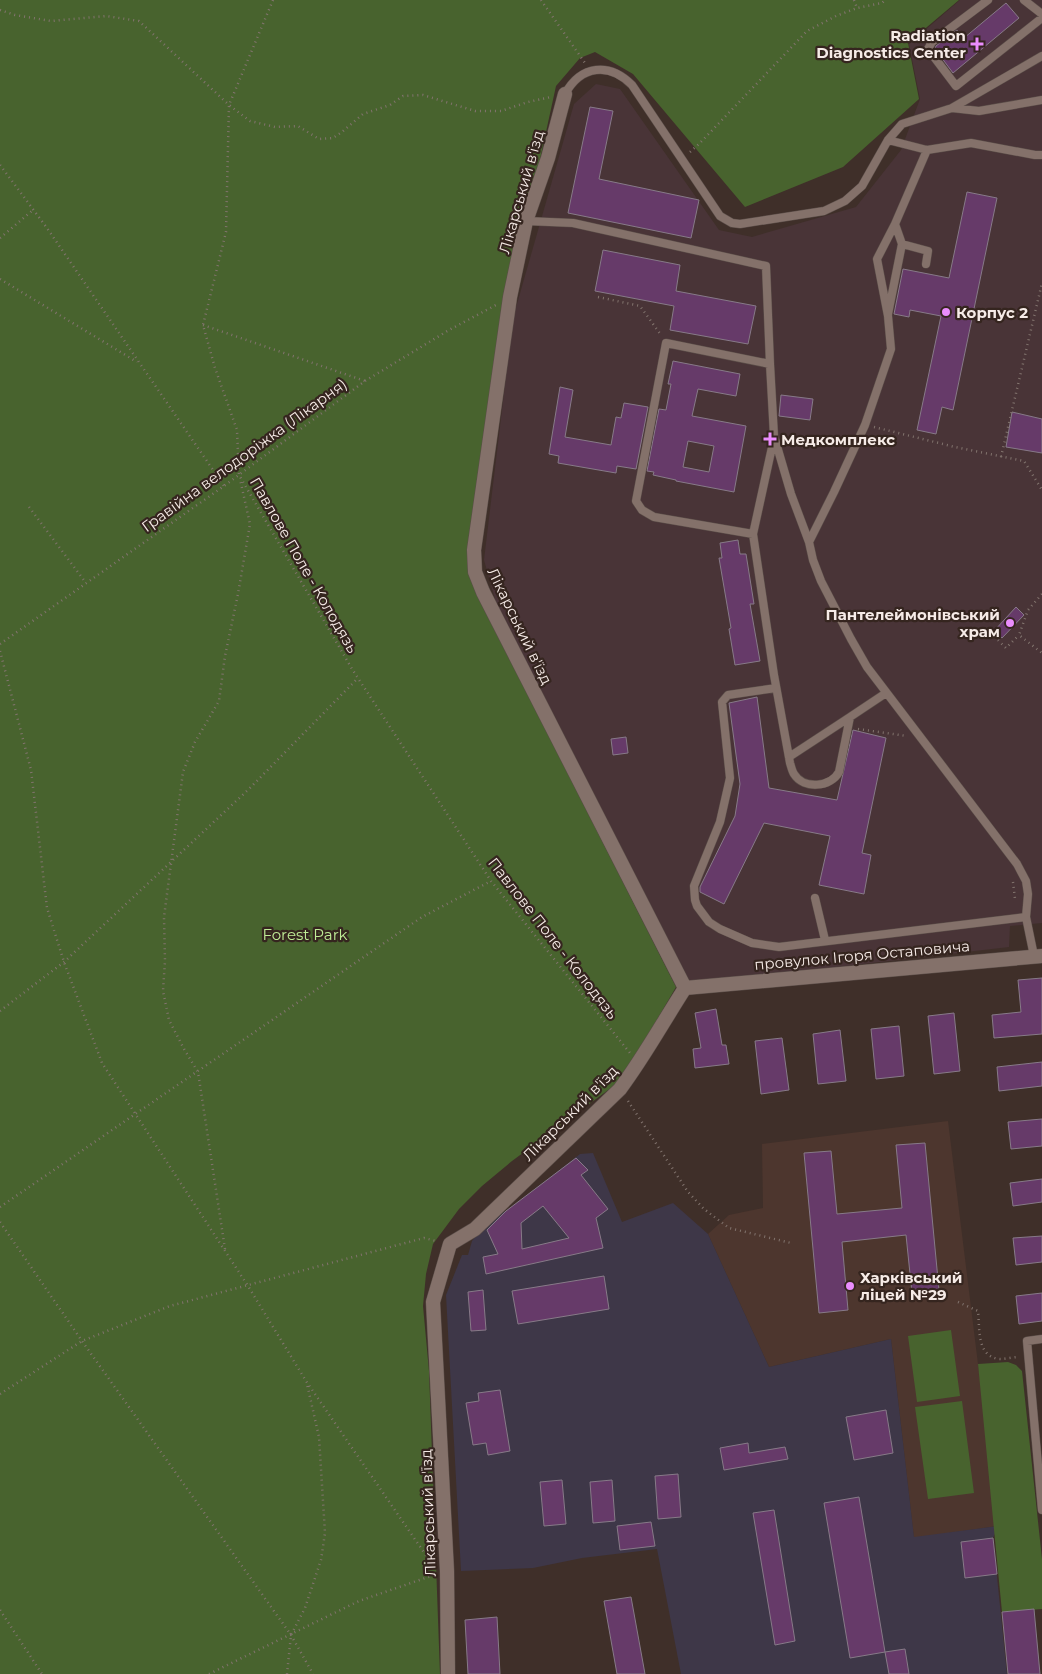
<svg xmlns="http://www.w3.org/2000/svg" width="1042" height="1674" font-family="Montserrat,sans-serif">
<rect width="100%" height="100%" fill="#3f2f29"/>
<!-- built -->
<path fill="#4d362e" d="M948,1121L998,1526L914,1538L891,1339L769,1367L708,1234L729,1215L763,1208L762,1144Z"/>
<!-- industrial -->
<path fill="#3e3748" d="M593,1153L622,1222L673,1203L708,1234L769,1367L891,1339L914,1537L998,1526L993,1538L1007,1674H681L657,1549L582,1558L533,1568L461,1571L446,1295L462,1255H468L472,1241L489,1220L509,1209L580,1154Z"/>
<!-- medical -->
<path fill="#493437" d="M960,0H1042V923L1010,926L1009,947L691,984L499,613L484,560L513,318L574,104L596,84L620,89L719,230L752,237L856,207L901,150L920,99L909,44Z"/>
<!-- green -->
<path fill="#48632e" d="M0,0H959L908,43L919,99L843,167L745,207L633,74L595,52L580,58L556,86L510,297L471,546L486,612L676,987L629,1068L615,1085L512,1161L482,1186L459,1209L433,1244L426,1274L423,1306L429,1371L440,1674H0Z
M951,1330L960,1396L917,1402L908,1336Z
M1008,1362L1016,1365L1022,1371L1042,1559V1609L1002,1612L978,1364Z
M962,1401L974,1493L928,1499L915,1407Z"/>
<!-- building -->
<path fill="#663a69" stroke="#877a88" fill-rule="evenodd" d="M1006,3L1019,18L953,73L935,49L936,46L957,30L964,38Z
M590,107L613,111L599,179L699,200L691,238L568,213Z
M967,192L997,198L953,410L942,407L936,434L917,430L941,316L910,310L909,317L894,314L903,269L949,278Z
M603,250L680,265L676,291L756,306L748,344L670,330L674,306L595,291Z
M673,361L740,374L736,396L698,389L692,416L746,426L734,492L676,481V480L653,475L654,472L647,471L659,409L666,410L671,384H668ZM688,441L714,446L709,472L683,467Z
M560,387L573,390L565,437L611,445L616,417L621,418L624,403L648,407L636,469L617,466L616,473L558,463L559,456L549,454Z
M781,395L813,399L810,420L779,416Z
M1012,412L1042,419V453L1006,447Z
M738,540L740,554H746L754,604H750L760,661L735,665L729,629L731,628L719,558H722L720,543Z
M1016,607L1024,615L1002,638L994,631Z
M757,697L769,788L837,800L853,730L886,738L862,853L871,855L864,894L819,885L830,836L764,823L724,904L700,892V887L735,816L740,784L729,703Z
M626,737L628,753L613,755L611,739Z
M1042,978V1034L994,1038L992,1015L1021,1012L1018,980Z
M716,1009L722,1045H726L729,1064L695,1068L693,1049L701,1048L695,1013Z
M954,1013L960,1071L934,1074L928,1016Z
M899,1026L904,1076L876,1079L871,1029Z
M840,1030L846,1081L818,1084L813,1034Z
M782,1038L789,1090L761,1094L755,1041Z
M1042,1062V1086L999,1091L997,1067Z
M1042,1119V1146L1011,1149L1008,1122Z
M925,1143L939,1290L912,1293L906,1235L842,1242L848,1310L819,1313L804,1153L831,1151L837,1214L902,1208L896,1145Z
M576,1158L588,1170L581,1175L608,1209L596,1218L603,1248L486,1274L483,1257L498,1254L487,1230L506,1211ZM543,1206L569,1238L522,1249L521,1223Z
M1042,1179V1202L1013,1206L1010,1183Z
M1042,1236V1262L1016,1265L1013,1238Z
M604,1276L609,1309L518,1324L512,1291Z
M483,1290L486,1330L471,1331L468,1292Z
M1042,1293V1321L1019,1324L1016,1296Z
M500,1390L510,1451L488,1455L486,1443L473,1445L466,1403L479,1401L478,1393Z
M886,1410L893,1453L854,1460L846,1417Z
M748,1443L749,1453L785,1447L788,1459L724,1470L720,1448Z
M678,1474L681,1517L658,1519L655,1476Z
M562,1480L566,1524L544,1526L540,1482Z
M612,1480L615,1521L593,1523L590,1482Z
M859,1497L885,1652L850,1658L824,1503Z
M774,1510L795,1641L775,1645L753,1513Z
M651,1522L655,1546L620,1550L617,1526Z
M993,1538L997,1574L965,1578L961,1542Z
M631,1597L645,1674H617L604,1601Z
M1034,1609L1040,1674H1008L1002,1612Z
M497,1617L500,1674H468L465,1620Z
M905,1649L909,1674H889L885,1652Z"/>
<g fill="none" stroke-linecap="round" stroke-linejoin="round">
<!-- service casing -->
<g stroke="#5b4e49" stroke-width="9">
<path id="service" d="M988,0L932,42L928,49L956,86L1042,18
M1024,0L1042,14
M565,94C581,65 609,62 632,85L720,216L732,223L740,224L824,211L845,201L862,186L888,140L902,124L952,108L1042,56
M952,108L979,111L1042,100
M888,140L927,150L971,143L1035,155H1042
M526,221L573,223L766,266L770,364
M895,224L877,259L888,316L891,349L865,425L834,492L809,542L813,560L821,581L851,639L867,667L1017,864L1026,881L1028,894L1026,917L1034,956
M902,244L928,251L926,264
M888,314L902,244L895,224L927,150
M774,438L753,534L774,675L790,763C791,766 792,771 794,774C804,790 831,787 839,772L850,717L886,693
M753,534L654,517L642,510L636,501L666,343L770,364L774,436L791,494L809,542
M776,688L728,695L722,702L730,778L720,822L694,886L695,900L697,906L709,922L720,929L752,943L779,947L1026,917
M789,757L850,717
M815,898L825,940
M1042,1339L1027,1341L1042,1510"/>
</g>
<!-- minor casing -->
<g stroke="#5b4e49" stroke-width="15">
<path id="minor" d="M565,94L548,158L526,221L510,297L474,550L475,572L483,592L685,988
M685,988L1042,956
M448,1674L447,1571L433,1302L450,1244L475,1229L620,1089C644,1057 663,1022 685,988"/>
</g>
<!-- path -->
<path stroke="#82746e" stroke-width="2.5" stroke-dasharray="1 4" stroke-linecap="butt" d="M273,0L229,105L226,232L203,325L215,368L237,430L239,475L352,669L491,881L630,1053
M541,0L585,63
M854,0L857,8
M0,10L15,15L51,21L106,16L139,21L229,105L250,121L275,127L298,126L319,139L333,138L342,132L363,114L390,105L403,96L423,95L475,111H501L528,102L551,97
M690,152L699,144L807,31L836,16L857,8L882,3L885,0
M0,165L47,228L224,486
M0,238L33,210
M0,279L137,362
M598,297L640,306L661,335
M203,325L365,381
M874,427L955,447L1024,461L1042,490
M1001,457L1042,283
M29,507L86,583
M1042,594L1028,610L1019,635L1042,653
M998,640L1006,648L1019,635
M0,644L224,486L365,381L449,330L496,305
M0,651L31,770L47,908L64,962L102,1063L248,1286L306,1381L432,1564
M858,729L907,736
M1013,882L1015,899
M0,1011L64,962L249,789L358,678
M628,1101L688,1192L704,1209L729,1228L791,1243
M0,1207L422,917L491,881
M0,1222L82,1341L291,1635L313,1674
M225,1249L198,1072L184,1049L169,1020L163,991L165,961L164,917L183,772L195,742L219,701L225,656L238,594L250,524L240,479
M958,1302L978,1311C980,1328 976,1357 1000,1359C1006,1359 1013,1357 1019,1357
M0,1394L82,1341L170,1306L424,1238L436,1241
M0,1610L42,1674
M209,1674L359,1601L434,1575
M287,1674L291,1635L305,1608L321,1560L325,1533L319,1437L307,1384"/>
<!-- service -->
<use href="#service" stroke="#84716a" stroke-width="8"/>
<!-- minor -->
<use href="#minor" stroke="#84716a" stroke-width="14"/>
</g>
<!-- markers -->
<g fill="#ea8dfd" stroke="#35251f" stroke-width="2">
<path d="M974.5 36.5h5v5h5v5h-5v5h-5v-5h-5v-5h5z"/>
<circle cx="946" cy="312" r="5"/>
<path d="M767.5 431.5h5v5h5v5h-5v5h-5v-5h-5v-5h5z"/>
<circle cx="1010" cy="623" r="5"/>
<circle cx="850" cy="1286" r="5"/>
</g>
<g text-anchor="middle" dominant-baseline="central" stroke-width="4.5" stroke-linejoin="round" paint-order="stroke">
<!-- poi labels -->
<g font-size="15" font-weight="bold" fill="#f6ebe7" stroke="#35251f" text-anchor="start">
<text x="966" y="35" text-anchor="end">Radiation<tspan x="966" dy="17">Diagnostics Center</tspan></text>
<text x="956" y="312">Корпус 2</text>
<text x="781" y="439">Медкомплекс</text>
<text x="1000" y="614" text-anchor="end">Пантелеймонівський<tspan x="1000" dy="17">храм</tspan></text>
<text x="860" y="1277">Харківський<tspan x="860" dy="17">ліцей №29</tspan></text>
</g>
<!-- street labels -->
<g font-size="15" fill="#f6ebe7" stroke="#35251f">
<text transform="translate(521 192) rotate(-74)">Лікарський в'їзд</text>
<text transform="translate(244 455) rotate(-36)">Гравійна велодоріжка (Лікарня)</text>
<text transform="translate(304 565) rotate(60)">Павлове Поле - Колодязь</text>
<text transform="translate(520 626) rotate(64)">Лікарський в'їзд</text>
<text transform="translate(553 938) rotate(52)">Павлове Поле - Колодязь</text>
<text transform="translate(862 955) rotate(-5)">провулок Ігоря Остаповича</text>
<text transform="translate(570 1113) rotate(-45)">Лікарський в'їзд</text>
<text transform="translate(428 1513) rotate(-92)">Лікарський в'їзд</text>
</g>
<!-- park labels -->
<g font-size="15" fill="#bfec96" stroke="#35251f">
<text x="305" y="934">Forest Park</text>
</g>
</g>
</svg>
